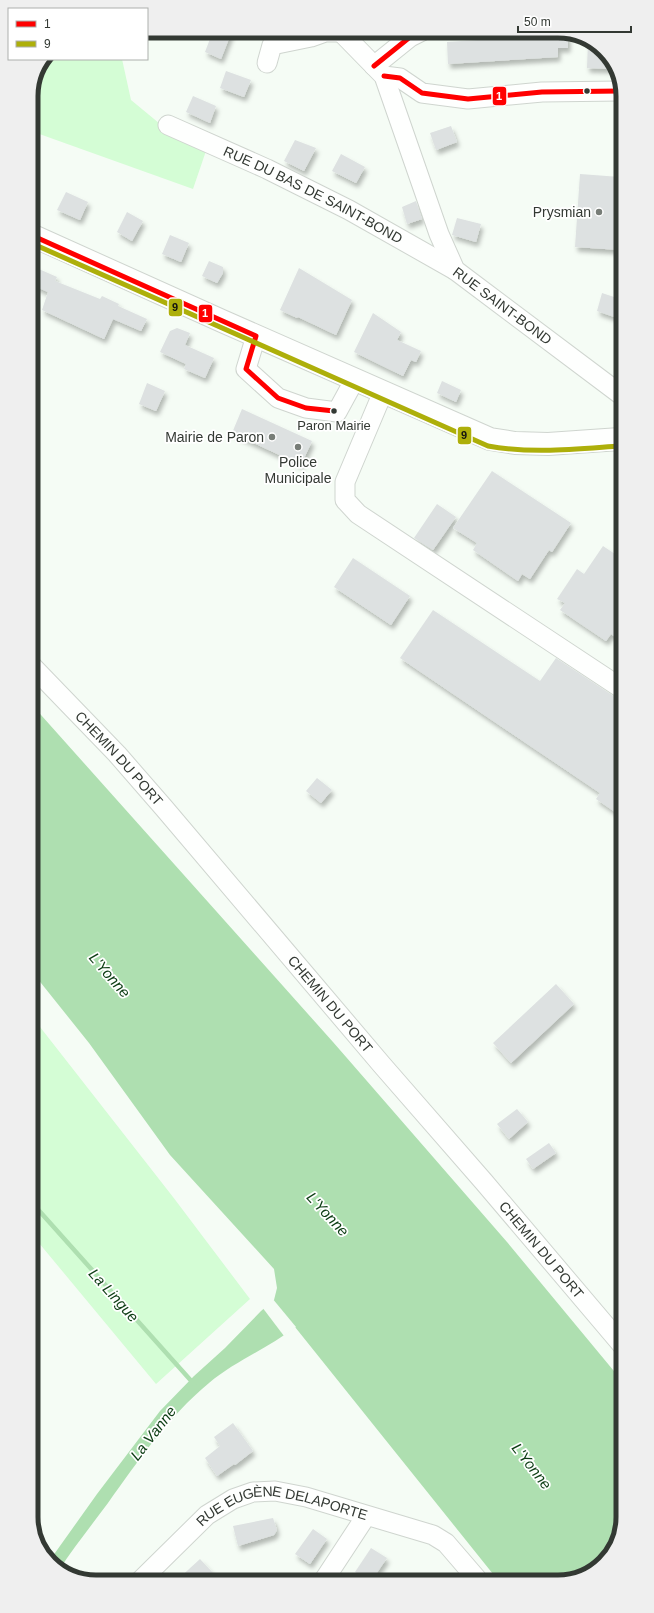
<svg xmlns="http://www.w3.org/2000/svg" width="654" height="1613" font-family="Helvetica,sans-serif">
<defs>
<filter id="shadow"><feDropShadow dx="2.5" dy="4.5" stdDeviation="2" flood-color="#0004"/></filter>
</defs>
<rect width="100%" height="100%" fill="#f5fcf5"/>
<!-- green -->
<path fill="#d4fdd5" d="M46,59H122L131,100L171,133L207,148L193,189L31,131V92Z
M33,1018L173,1197L250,1299L156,1384L34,1237Z"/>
<!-- water -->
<path fill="#aedfb0" d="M33,706L333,1042L507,1242L623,1382V1517L610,1556L579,1579H497L295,1327C269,1348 235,1361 209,1383C168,1417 138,1461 108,1503C91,1526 74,1547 59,1570L56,1568L50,1560L97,1494L160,1411L194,1376L225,1348L261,1311L274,1300L277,1288L274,1269L170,1155L89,1043L33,973Z"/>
<!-- pier -->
<path fill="#f5fcf5" d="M272,1298L296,1327L284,1336L262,1307Z"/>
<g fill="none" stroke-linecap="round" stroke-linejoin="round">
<!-- stream -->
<path stroke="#aedfb0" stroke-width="4.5" d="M34,1205L194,1384"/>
</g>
<!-- building -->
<path fill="#dde1e1" filter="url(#shadow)" d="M213,31H232L221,59L205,52Z
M568,34V48H558V57L448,64L447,42Z
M588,41L598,45L615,69L587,68Z
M226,71L251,80L244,97L220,88Z
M193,96L216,106L210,123L186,112Z
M451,126L457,142L436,150L430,133Z
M295,140L316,148L304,171L284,161Z
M341,154L365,167L356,183L332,171Z
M580,174L620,177V250L575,247Z
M66,192L88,202L80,220L57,210Z
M416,201L422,219L407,224L402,207Z
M127,212L143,221L132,241L117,232Z
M457,218L481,224L476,242L452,235Z
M170,235L189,243L181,262L162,254Z
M209,261L223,267V273L217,283L202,276Z
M32,266L57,277L55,281L100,299L102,296L119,304L118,306L147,319L141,331L113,319L104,339L42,310L48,292L32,285Z
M299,268L352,300L336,335L298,317L297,318L280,310Z
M602,293L620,299V319L597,311Z
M373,313L401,332L397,340L421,351L416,362L411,360L403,376L354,352Z
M177,328L190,333L185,345L214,358L205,378L184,369L186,364L160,352L170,331Z
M442,381L461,390L456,402L437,393Z
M147,383L165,391L156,411L139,404Z
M242,409L312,441L301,465L232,433Z
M492,471L571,523L552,552L549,550L530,579L522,574L518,581L473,550L477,543L453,528Z
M437,504L456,517L433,550L414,538Z
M603,546L621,558V586L615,595L621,599V641L611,634L606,641L560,610L565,603L557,599L577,569L584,574Z
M353,558L410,596L391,625L334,587Z
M433,610L540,681L556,658L615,697L621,699V816L596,799L600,793L400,658Z
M317,778L332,790L321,803L306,791Z
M556,984L574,1004L511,1063L493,1043Z
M517,1109L528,1122L509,1139L497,1124Z
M549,1143L556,1153L533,1169L526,1159Z
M233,1423L253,1451L235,1465L234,1464L217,1476L205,1458L220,1446L214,1437Z
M273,1518L277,1530L274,1535L238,1546L233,1526Z
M313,1529L327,1539L310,1564L295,1554Z
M371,1548L387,1558L372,1580H367L355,1572Z
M200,1559L213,1573L204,1581H176Z"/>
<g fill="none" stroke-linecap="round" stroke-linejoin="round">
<!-- minor casing -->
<g stroke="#cfd5cf" stroke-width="21">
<g id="minor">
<path id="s1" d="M340,31L384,76L439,234L455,270L620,394"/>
<path d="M267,63L272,45L311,37L325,32H340"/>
<path d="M374,66L410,37L422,31"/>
<path d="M384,76L400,78L422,93L468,99L542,92L620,91"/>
<path id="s2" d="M168,125L267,169L349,210L455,270"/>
<path d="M256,336L246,369L278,398L306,408L337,412L355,379"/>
<path d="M383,392L345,482V500L358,514L621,688"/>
<path id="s3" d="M32,666L117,754L164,808L382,1065L484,1182L623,1346"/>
<path d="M324,1580L366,1516"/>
<path id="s4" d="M139,1582L207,1515L233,1499L253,1492L275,1491L306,1497L433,1535L446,1543L477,1579"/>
</g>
</g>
<!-- major casing -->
<g stroke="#cfd5cf" stroke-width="24">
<path id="major" d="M31,235L222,321L490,439L515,443L548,444L620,439"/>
</g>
<!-- minor -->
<use href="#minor" stroke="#fefffe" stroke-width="19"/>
<!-- major -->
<use href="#major" stroke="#fefffe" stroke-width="22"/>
<!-- bus-1 casing -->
<g stroke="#fff" stroke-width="8">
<path id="bus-1" d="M374,66L410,37L422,31
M384,76L400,78L422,93L468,99L542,92L620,91
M31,235L256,336L246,369L278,398L306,408L334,411"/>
</g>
<!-- bus-2 casing -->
<g stroke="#fff" stroke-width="8">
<path id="bus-2" d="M31,243L488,446C532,454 576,449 620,446"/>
</g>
<!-- bus-1 -->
<use href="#bus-1" stroke="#f00" stroke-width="5"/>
<!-- bus-2 -->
<use href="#bus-2" stroke="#adaf0a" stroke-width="5"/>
</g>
<!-- markers -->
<g fill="#333933" stroke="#fff" stroke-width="1.5">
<circle cx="587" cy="91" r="3.5"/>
<circle cx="334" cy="411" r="3.5"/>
</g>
<g fill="#777d77" stroke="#fff" stroke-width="1.5">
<circle cx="599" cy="212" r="4"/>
<circle cx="272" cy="437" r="4"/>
<circle cx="298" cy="447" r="4"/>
</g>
<g text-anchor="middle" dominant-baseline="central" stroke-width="3.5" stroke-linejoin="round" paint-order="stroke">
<!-- bus labels -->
<g font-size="13" fill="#333933" stroke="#fff">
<text x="334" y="425">Paron Mairie</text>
</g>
<!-- street labels -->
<g font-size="14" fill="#333933" stroke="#fff">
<text stroke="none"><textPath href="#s2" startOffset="161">RUE DU BAS DE SAINT-BOND</textPath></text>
<text stroke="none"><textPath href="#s1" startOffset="329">RUE SAINT-BOND</textPath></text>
<text stroke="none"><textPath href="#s3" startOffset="127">CHEMIN DU PORT</textPath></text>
<text stroke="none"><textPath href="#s3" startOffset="451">CHEMIN DU PORT</textPath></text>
<text stroke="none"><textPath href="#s3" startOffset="775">CHEMIN DU PORT</textPath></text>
<text stroke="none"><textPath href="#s4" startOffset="174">RUE EUGÈNE DELAPORTE</textPath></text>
</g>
<!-- poi labels -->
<g font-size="14" fill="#333933" stroke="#fff" text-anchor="end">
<text x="591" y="212">Prysmian</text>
<text x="264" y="437">Mairie de Paron</text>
<text x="298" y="462" text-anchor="middle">Police<tspan x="298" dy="16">Municipale</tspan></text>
</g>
<!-- water labels -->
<g font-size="15" font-style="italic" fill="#0c3d13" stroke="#fff">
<text transform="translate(110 975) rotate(49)">L'Yonne</text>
<text transform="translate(328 1214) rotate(47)">L'Yonne</text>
<text transform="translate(114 1295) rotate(48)">La Lingue</text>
<text transform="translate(153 1433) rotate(-52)">La Vanne</text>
<text transform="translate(532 1466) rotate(52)">L'Yonne</text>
</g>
</g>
<!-- crop -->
<path d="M0 0H654V1613H0ZM96 38H558A58 58 0 0 1 616 96V1517A58 58 0 0 1 558 1575H96A58 58 0 0 1 38 1517V96A58 58 0 0 1 96 38Z" fill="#efefef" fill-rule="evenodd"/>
<path fill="none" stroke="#333933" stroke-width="5" d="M96 38H558A58 58 0 0 1 616 96V1517A58 58 0 0 1 558 1575H96A58 58 0 0 1 38 1517V96A58 58 0 0 1 96 38Z"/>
<g stroke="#fff" stroke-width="1.5">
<rect x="492" y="86" width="15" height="20" rx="4" fill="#f00"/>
<rect x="168" y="298" width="15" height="19" rx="4" fill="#adaf0a"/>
<rect x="198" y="304" width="15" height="19" rx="4" fill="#f00"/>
<rect x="457" y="426" width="15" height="19" rx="4" fill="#adaf0a"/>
</g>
<g font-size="11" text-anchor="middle" font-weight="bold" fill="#fff">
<text x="499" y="100">1</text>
<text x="205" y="317">1</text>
</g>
<g font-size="11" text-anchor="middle" font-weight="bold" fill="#111">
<text x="175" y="311">9</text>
<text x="464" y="439">9</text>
</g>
<!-- legend -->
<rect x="8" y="8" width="140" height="52" fill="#ffffff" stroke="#adb0ad"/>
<rect x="16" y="21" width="20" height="6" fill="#ff0000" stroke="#adb0ad"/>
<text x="44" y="28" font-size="12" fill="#333933">1</text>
<rect x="16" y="41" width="20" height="6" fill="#adaf0a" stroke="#adb0ad"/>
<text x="44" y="48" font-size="12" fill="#333933">9</text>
<!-- scale -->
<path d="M518 26v6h113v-6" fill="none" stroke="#333933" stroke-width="2"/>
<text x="524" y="26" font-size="12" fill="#333933" stroke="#ffffff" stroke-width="3" paint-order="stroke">50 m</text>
</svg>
